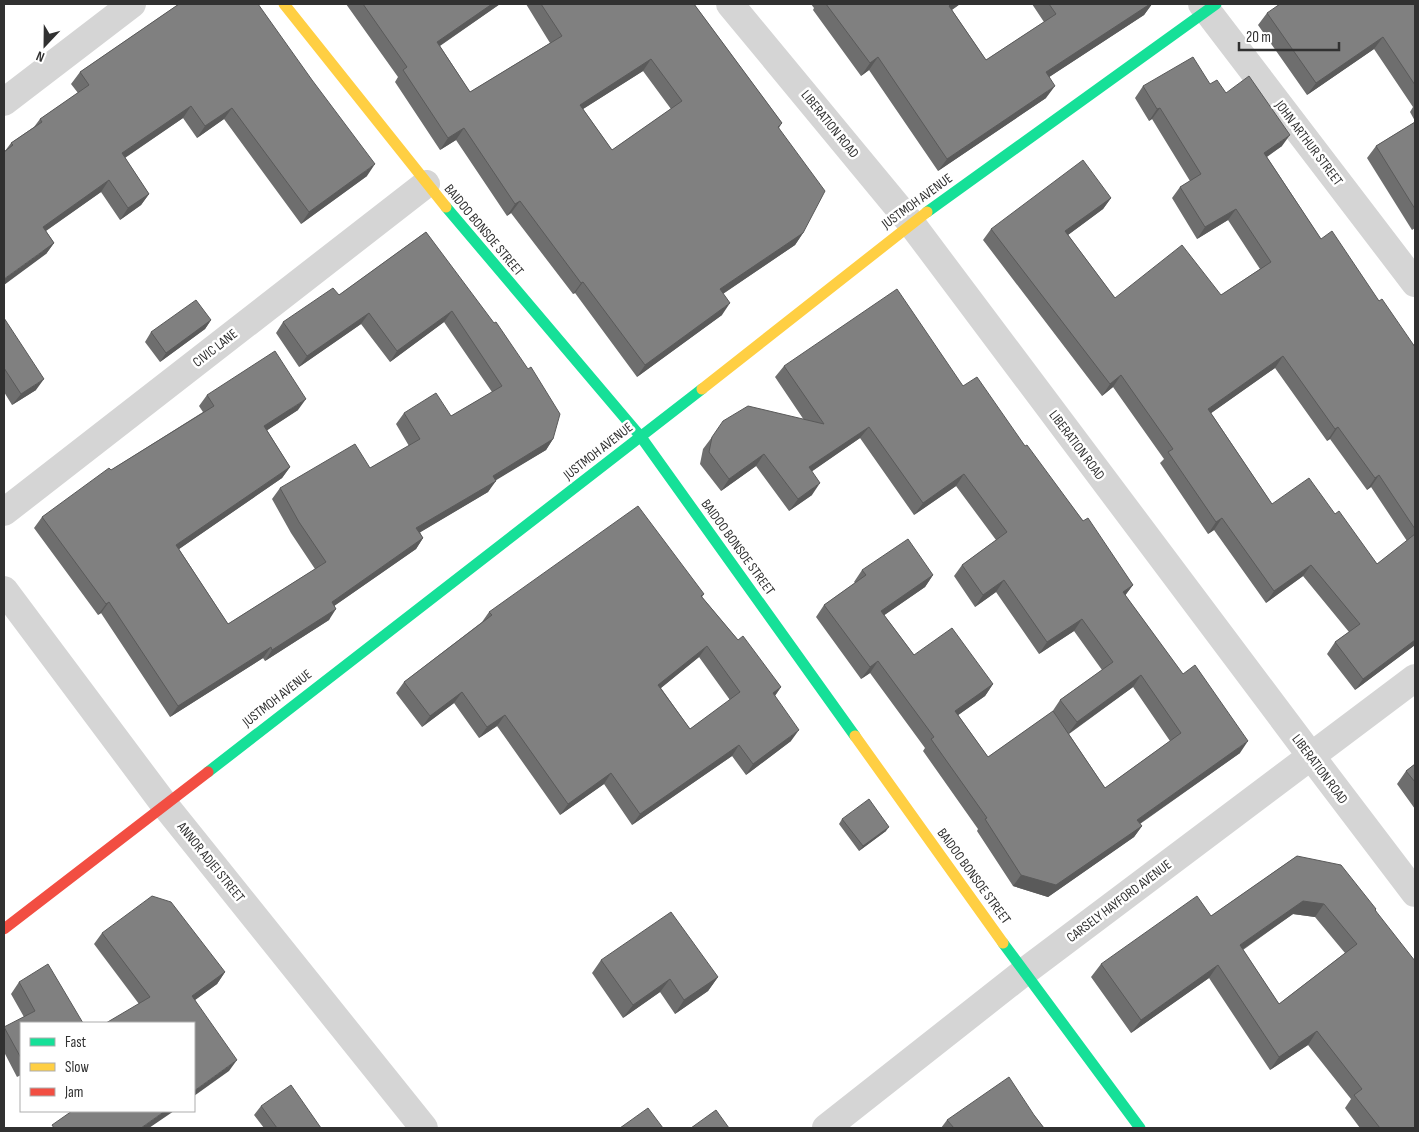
<svg xmlns="http://www.w3.org/2000/svg" width="1419" height="1132" font-family="'Sofia Sans Condensed',sans-serif">
<rect width="100%" height="100%" fill="#fff"/>
<g fill="none" stroke-linecap="round" stroke-linejoin="round">
<!-- street -->
<path stroke="#d5d5d5" stroke-width="28" d="M730,4L911,223L1311,756L1415,893
M1202,4L1415,283
M4,102L132,4
M4,512L426,184
M4,590L164,804L424,1128
M826,1128L1024,972L1415,678"/>
<!-- fast -->
<path stroke="#16e098" stroke-width="11" d="M446,207L641,437L855,736
M927,212L1216,4
M208,772L702,389
M1003,943L1140,1128"/>
<!-- slow -->
<path stroke="#ffcf43" stroke-width="11" d="M284,4L446,207
M702,389L927,212
M855,736L1003,943"/>
<!-- jam -->
<path stroke="#f24e42" stroke-width="11" d="M4,929L208,772"/>
</g>
<!-- wall -->
<path fill="#6e6e6e" fill-rule="evenodd" d="M179,4L367,176L301,224L224,119L197,138L183,118L125,158L149,194L141,205L120,220L101,192L46,231L54,243L46,254L5,151L11,143L34,127L40,119L78,93L71,84L80,72Z
M346,4H500L440,46L470,92L550,43L526,4H694L782,123L779,128L803,233L795,245L723,294L722,315L637,377L575,293L573,294L511,213L507,216L456,140L440,150L395,82L398,77ZM643,71L671,109L612,150L583,109Z
M811,4H960L952,10L986,60L1044,22L1032,4H1152L1144,15L1049,77L1046,98L938,171L869,70L861,76L813,10L814,8Z
M1415,4V121L1410,112L1413,107L1374,49L1307,95L1258,25L1267,13Z
M1210,84L1226,93L1282,146L1267,157L1321,239L1379,301L1415,347V645L1355,690L1327,654L1335,642L1349,632L1303,576L1266,603L1214,530L1208,534L1160,463L1164,459L1113,387L1102,396L983,240L991,229L1111,198L1103,209L1068,235L1115,298L1221,295L1260,269L1228,220L1197,239L1172,198L1180,187L1190,181L1152,119L1149,121L1135,98L1143,86ZM1275,368L1327,441L1330,439L1367,490L1371,487L1407,541L1377,564L1335,514L1272,504L1211,413Z
M1415,122V228L1412,230L1367,158L1376,146Z
M426,232L553,439L546,450L495,480L488,492L420,532L423,538L416,549L334,606L329,620L265,661L263,658L170,717L101,613L98,615L34,528L42,517L111,470L203,412L199,406L207,395L298,410L267,430L290,467L282,478L179,549L228,624L315,569L291,533L272,499L280,488L370,468L409,446L396,424L404,413L451,416L492,392L444,322L390,362L361,324L299,367L276,333L283,322L339,295Z
M4,318L36,390L12,405L4,392Z
M211,320L205,329L160,362L145,342L151,332Z
M784,366L963,386L1025,446L1133,585L1125,595L1240,753L1140,824L1142,826L1134,837L1048,897L1013,886L977,831L978,829L923,751L925,748L870,673L861,679L816,617L824,605L855,583L854,582L862,570L933,575L925,587L884,615L914,655L993,684L985,696L958,715L988,757L1052,712L1060,700L1102,670L1074,631L1039,654L996,592L975,607L954,576L962,565L996,540L956,486L914,515L860,438L812,471V495L789,511L756,466L721,491L700,464L703,449L712,437L804,420L775,377ZM1133,687L1170,741L1105,788L1069,734Z
M704,594L702,597L738,640L781,687L775,696L791,741L746,775L732,756L632,825L604,784L560,815L497,726L479,738L454,703L422,727L396,693L404,682L482,622L489,612ZM699,657L730,700L690,729L661,688Z
M1415,764V809L1397,784L1406,771Z
M842,819L886,831L859,851L839,824Z
M1297,856L1376,910L1415,1128H1360L1345,1108L1351,1099L1308,1045L1270,1070L1209,978L1131,1033L1091,977L1101,964L1211,916ZM1293,914L1315,917L1345,953L1279,1004L1243,950Z
M102,933L225,972L217,984L195,1000L229,1071L139,1004L94,944Z
M601,960L718,977L708,991L675,1014L660,992L623,1018L592,973Z
M19,982L83,1023H21V1075L17,1077L4,1052V1028L24,1017L11,994Z
M261,1106L321,1128H264L254,1115Z
M1034,1115L1044,1128H941L947,1120Z"/>
<!-- shaded-wall -->
<path fill="#5a5a5a" d="M492,4H500L429,53L437,42Z
M951,4H960L940,18L949,6Z
M1150,4H1152L1144,15L1037,85L1046,72Z
M1383,37L1374,49L1307,95L1316,83Z
M878,57L869,70L861,76L870,63Z
M651,59L643,71L572,116L580,105Z
M1055,86L1046,98L938,171L947,159Z
M191,106L183,118L114,165L122,153Z
M232,108L224,119L197,138L205,126Z
M1160,108L1152,119L1149,121L1157,109Z
M464,128L456,140L440,150L448,138Z
M1290,135L1282,146L1256,164L1264,153Z
M375,164L367,176L301,224L309,212Z
M109,180L101,192L34,239L43,227Z
M149,194L141,205L120,220L128,208Z
M1111,198L1103,209L1057,243L1065,231Z
M520,201L511,213L507,216L515,204Z
M1236,209L1228,220L1197,239L1205,227Z
M803,233L795,245L712,301L720,289Z
M54,243L46,254L4,285V279Z
M583,282L575,293L573,294L581,283Z
M730,303L722,315L637,377L645,365Z
M452,311L444,322L390,362L397,351Z
M369,313L361,324L299,367L307,356Z
M211,320L205,329L160,362L166,353Z
M1283,356L1275,368L1200,421L1208,409Z
M1121,375L1113,387L1102,396L1110,384Z
M44,379L36,390L12,405L21,394Z
M306,399L298,410L257,437L264,426Z
M869,427L860,438L801,479L809,467Z
M1338,427L1330,439L1327,441L1335,429Z
M553,439L546,450L485,487L493,476Z
M764,454L756,466L721,491L729,479Z
M290,467L282,478L169,556L176,545Z
M964,474L956,486L914,515L923,503Z
M1379,475L1371,487L1367,490L1375,478Z
M496,481L488,492L409,539L416,528Z
M820,483L812,495L789,511L798,499Z
M1222,518L1214,530L1208,534L1216,522Z
M423,538L416,549L324,613L332,602Z
M1311,565L1303,576L1266,603L1274,591Z
M933,575L925,587L873,623L881,611Z
M1004,580L996,592L975,607L983,595Z
M1133,585L1124,597L1123,592Z
M109,602L101,613L98,615L106,604Z
M336,609L329,620L265,661L272,650Z
M1082,619L1074,631L1039,654L1047,642Z
M1415,640V645L1355,690L1363,679Z
M707,646L699,657L651,696L658,685Z
M271,647L263,658L170,717L178,706Z
M878,661L870,673L861,679L870,667Z
M1141,675L1133,687L1068,734L1077,722Z
M993,684L985,696L947,723L955,711Z
M781,687L773,698V693Z
M462,692L454,703L422,727L430,716Z
M505,715L497,726L479,738L487,727Z
M799,730L791,741L746,775L753,764Z
M1248,741L1240,753L1129,831L1137,820Z
M739,745L732,756L632,825L640,814Z
M611,773L604,784L560,815L568,804Z
M1142,826L1134,837L1048,897L1013,886L1021,875Z
M889,827L886,831L859,851L863,846Z
M1303,901L1324,904L1315,917L1293,914L1230,958L1240,945Z
M1218,965L1209,978L1131,1033L1141,1020Z
M225,972L217,984L184,1008L192,996Z
M718,977L708,991L675,1014L684,1000Z
M670,979L660,992L623,1018L633,1005Z
M1317,1031L1308,1045L1270,1070L1279,1057Z
M237,1060L229,1071L194,1096V1091Z
M165,1111H174L149,1128H141Z"/>
<!-- building -->
<path fill="#808080" stroke="#5a5a5a" fill-rule="evenodd" d="M179,4H258L312,80L375,164L309,212L232,108L205,126L191,106L122,153L149,194L128,208L109,180L43,227L54,243L4,279V152L13,145L11,143L42,122L40,119L89,85L80,72Z
M363,4H492L437,42L470,92L562,36L541,4H694L782,123L778,127L825,191L803,233L720,289L730,303L645,365L583,282L581,283L520,201L515,204L464,128L448,138L403,70L407,67ZM651,59L682,101L612,150L580,105Z
M826,4H951L949,6L986,60L1056,14L1049,4H1150L1046,72L1055,86L947,159L878,57L870,63Z
M1280,4H1415V85L1383,37L1316,83L1267,13Z
M1193,57L1210,84L1217,80L1226,93L1249,76L1290,135L1264,153L1321,239L1332,231L1379,301L1382,299L1415,347V529L1379,475L1375,478L1338,427L1335,429L1283,356L1208,409L1272,504L1309,478L1335,514L1339,511L1377,564L1415,534V640L1363,679L1335,642L1360,624L1311,565L1274,591L1222,518L1216,522L1168,452L1173,449L1121,375L1110,384L991,229L1083,160L1111,198L1065,231L1115,298L1182,245L1221,295L1271,262L1236,209L1205,227L1180,187L1201,174L1160,108L1157,109L1143,86Z
M1415,122V209L1376,146Z
M426,232L494,323L496,322L528,369L531,367L560,414L553,439L493,476L496,481L416,528L423,538L332,602L336,609L272,650L271,647L178,706L109,602L106,604L42,517L109,468L111,470L214,406L207,395L275,351L306,399L264,426L290,467L176,545L228,624L326,562L299,522L280,488L355,444L370,468L420,439L404,413L436,393L451,416L502,386L452,311L397,351L369,313L307,356L283,322L333,288L339,295Z
M897,289L963,386L977,377L1025,446L1027,445L1083,521L1088,518L1133,585L1123,592L1183,674L1195,665L1248,741L1137,820L1142,826L1056,885L1021,875L985,819L987,818L931,739L934,737L878,661L870,667L824,605L866,575L862,570L908,539L933,575L881,611L914,655L952,628L993,684L955,711L988,757L1053,711L1105,788L1181,733L1141,675L1077,722L1060,700L1113,662L1082,619L1047,642L1004,580L983,595L962,565L1007,532L964,474L923,503L869,427L809,467L820,483L798,499L764,454L729,479L709,452L712,437L723,421L748,406L824,424L784,366Z
M196,300L211,320L166,353L151,332Z
M4,318L44,379L21,394L4,368Z
M638,506L704,594L701,596L738,640L743,636L781,687L773,693L799,730L753,764L739,745L640,814L611,773L568,804L505,715L487,727L462,692L430,716L404,682L492,615L489,612ZM707,646L740,692L690,729L658,685Z
M1415,764V782L1406,771Z
M869,799L889,827L863,846L842,819Z
M1297,856L1341,865L1376,909L1375,910L1415,961V1128H1380L1354,1095L1362,1089L1317,1031L1279,1057L1218,965L1141,1020L1101,964L1197,896L1211,916ZM1303,901L1324,904L1357,944L1279,1004L1240,945Z
M152,896L171,902L225,972L192,996L237,1060L194,1091V1023H106L150,997L102,933Z
M671,912L718,977L684,1000L670,979L633,1005L601,960Z
M48,964L83,1023H21V1058L4,1027L35,1011L19,982Z
M1009,1077L1034,1115L1044,1128H954L947,1120Z
M291,1085L321,1128H277L261,1106Z
M648,1108L663,1128H620Z
M716,1110L729,1128H691Z
M72,1111H165L141,1128H54L52,1125Z"/>
<g text-anchor="middle" dominant-baseline="central" stroke-width="5" stroke-linejoin="round" paint-order="stroke">
<!-- street labels -->
<g font-size="14" fill="#313131" stroke="#fff">
<text transform="translate(830 124) rotate(51)">LIBERATION ROAD</text>
<text transform="translate(1309 143) rotate(53)">JOHN ARTHUR STREET</text>
<text transform="translate(917 201) rotate(-36)">JUSTMOH AVENUE</text>
<text transform="translate(484 230) rotate(50)">BAIDOO BONSOE STREET</text>
<text transform="translate(215 348) rotate(-38)">CIVIC LANE</text>
<text transform="translate(1077 445) rotate(53)">LIBERATION ROAD</text>
<text transform="translate(598 451) rotate(-38)">JUSTMOH AVENUE</text>
<text transform="translate(738 547) rotate(54)">BAIDOO BONSOE STREET</text>
<text transform="translate(277 698) rotate(-38)">JUSTMOH AVENUE</text>
<text transform="translate(1320 769) rotate(53)">LIBERATION ROAD</text>
<text transform="translate(211 862) rotate(51)">ANNOR ADJEI STREET</text>
<text transform="translate(974 876) rotate(54)">BAIDOO BONSOE STREET</text>
<text transform="translate(1119 901) rotate(-37)">CARSELY HAYFORD AVENUE</text>
</g>
</g>
<!-- border -->
<rect width="1419" height="1132" fill="none" stroke="#313131" stroke-width="10"/>
<!-- legend -->
<rect x="20" y="1022" width="175" height="90" fill="#ffffff" stroke="#adadad"/>
<rect x="30" y="1038" width="25" height="8" fill="#16e098" stroke="#adadad"/>
<text x="65" y="1047" font-size="15" fill="#313131">Fast</text>
<rect x="30" y="1063" width="25" height="8" fill="#ffcf43" stroke="#adadad"/>
<text x="65" y="1072" font-size="15" fill="#313131">Slow</text>
<rect x="30" y="1088" width="25" height="8" fill="#f24e42" stroke="#adadad"/>
<text x="65" y="1097" font-size="15" fill="#313131">Jam</text>
<!-- north arrow -->
<g transform="translate(45 45) rotate(202)" stroke="#ffffff" stroke-width="4" paint-order="stroke">
<path d="M0-4L9 19L0 12L-9 19Z" fill="#313131"/>
<text y="-8" font-size="14" font-weight="bold" text-anchor="middle" fill="#313131">N</text>
</g>
<!-- scale -->
<path d="M1239 42v8h100v-8" fill="none" stroke="#313131" stroke-width="2.5"/>
<text x="1246" y="42" font-size="15" fill="#313131" stroke="#ffffff" stroke-width="4" paint-order="stroke">20 m</text>
</svg>
